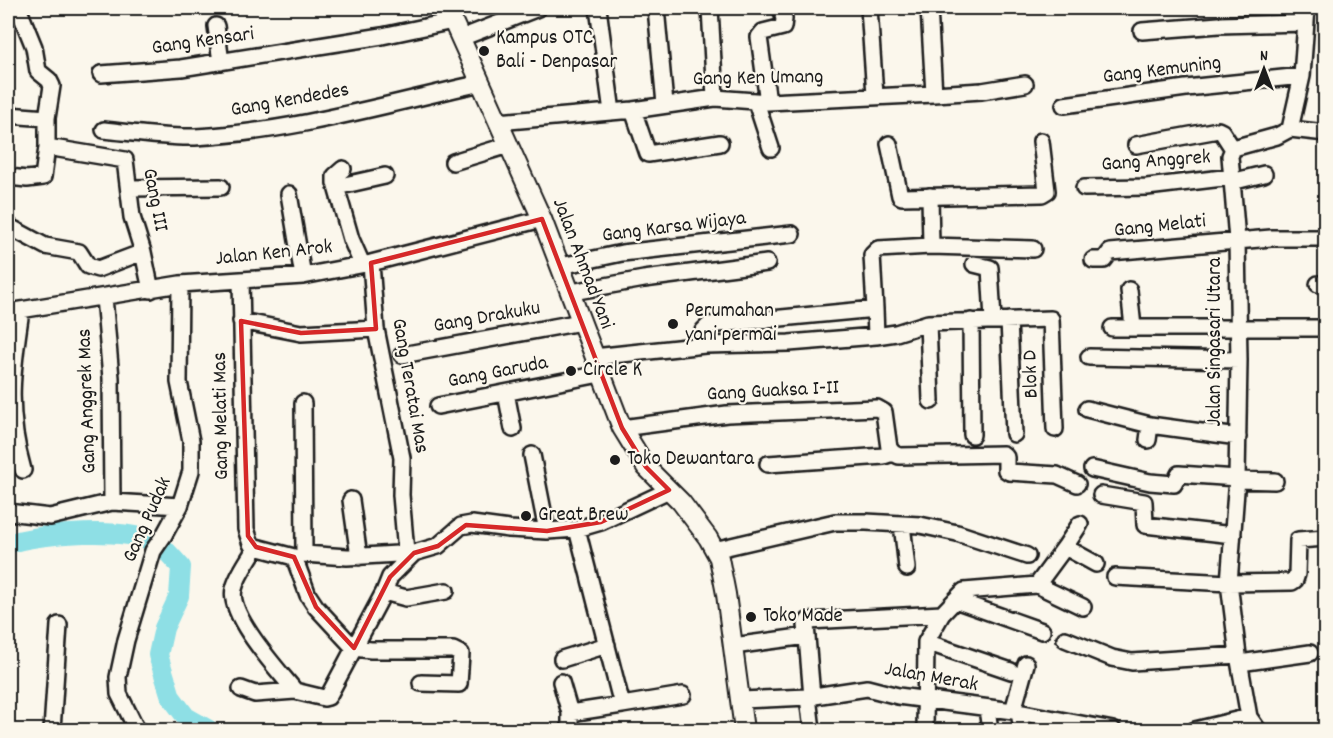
<svg xmlns="http://www.w3.org/2000/svg" width="1333" height="738" font-family="Dekko,sans-serif">
<rect width="100%" height="100%" fill="#fbf7ec"/>
<filter id="ink" filterUnits="userSpaceOnUse"><feTurbulence type="fractalNoise" baseFrequency=".0167" numOctaves="2"/><feDisplacementMap in="SourceGraphic" scale="12" xChannelSelector="R" yChannelSelector="G"/><feConvolveMatrix kernelMatrix="1 2 1 2 8 2 1 2 1" color-interpolation-filters="sRGB"/></filter>
<g filter="url(#ink)">
<g fill="none" stroke-linecap="round" stroke-linejoin="round">
<!-- river -->
<path stroke="#8edfe5" stroke-width="20" d="M8,544C37,533 131,526 158,544C166,549 173,559 181,567L179,596L164,628L158,655L171,697L186,717L209,730"/>
<!-- minor casing -->
<g stroke="#1c1c1c" stroke-width="20">
<path id="minor" d="M598,8L612,112
M656,8L665,104
M710,8L715,98
M869,8L875,95
M19,10L34,47L38,71L49,80L52,86L47,118V147L125,160L132,217L143,252L151,290
M216,26L221,62
M1142,31L1219,25L1306,23
M461,38L538,8
M101,74L181,68L382,36L453,21
M934,94L982,91L1025,84
M756,102L771,148
M768,102L759,37L763,32L783,27L784,19L781,8
M1064,105L1186,88L1302,76
M633,110L648,154L720,143
M8,115L47,118
M499,122L633,110L715,98L768,102L934,94L929,8
M1290,129L1326,133
M104,130C134,133 165,138 195,137C292,132 387,104 481,83
M889,144L900,196L902,197L1042,194L1047,191L1041,141
M1136,145L1218,130L1222,132L1233,149
M453,162L509,145
M343,169L335,176V183L351,239L362,264
M9,177L27,179L43,177L47,147
M1231,182L1264,174
M336,187L385,176
M130,188L221,187
M1084,188L1147,187L1231,177
M289,194L303,276
M930,196L931,246
M8,226L45,246L79,252L88,266L98,269L143,252
M1093,260H1104L1110,252L1271,238H1326
M371,263L376,329L402,458L401,495L406,552
M974,264L990,268L993,320
M561,266L622,253L792,234
M241,280L246,529L251,544L256,547L294,557L308,595L316,607L354,648L371,650H453L461,654L459,684L421,683
M1318,284H1326
M1129,290L1133,327
M572,292L644,279L767,263
M104,297L111,378L112,502
M875,309L872,255L878,249L931,246L1033,249
M21,311C12,370 6,411 23,470
M8,312L180,284L303,276L371,263L542,219
M1009,320L1014,434
M241,321L301,333L376,329
M971,321L972,435
M928,323L931,401
M1112,328H1326
M705,345L703,331L709,325L875,309L876,336
M402,355L581,322
M594,357L705,345L789,343L876,336L896,333L928,323L1051,319L1055,429
M1089,357L1239,360
M506,393L513,429
M303,403L304,554L347,557L414,553
M438,406L600,374
M1087,409L1150,425L1238,437
M622,428L727,414L877,408L884,412L889,448L893,453
M1148,440L1150,425
M532,455L547,531
M768,464L884,456L893,453L899,456L1003,454L1006,457V470L1009,472L1057,475L1077,484
M1092,469L1150,482L1174,484L1179,474L1237,478
M1236,480L1275,481
M1101,495L1144,502L1145,525L1233,535
M351,500L359,557
M8,512L50,517L112,502L180,506
M902,524L907,568
M256,547C249,560 237,575 234,589C227,615 279,671 295,691
M1065,547L1096,564
M714,550L835,522H866L920,525L957,533L1027,556
M1115,577L1229,583L1292,582L1295,580L1297,574L1298,540L1326,538
M1037,585L1083,607
M384,592L406,598L446,591
M955,600L1042,631
M1065,639L1112,658L1132,662L1238,655
M926,642L1011,671
M733,646L807,636
M562,659L607,645
M1240,663L1310,653
M561,682L570,713V730
M241,689L255,694L295,691L324,698L328,697L384,592L390,577L414,553L438,546L461,526L472,524L509,529L547,531L577,529L601,522L669,490
M808,697L812,730
M812,697L806,625L808,621L942,614
M741,700L808,697L867,688L898,696L1013,711L1113,730
M622,705L683,695
M987,709L990,730
M1013,711L1026,664
M1019,712L1022,730
M570,713L622,705L577,529
M52,730L59,625
M137,730L119,694L118,677L126,640L153,551L164,535L180,506L191,471V441L179,382L180,284
M925,730L926,642L942,614L964,591L1037,585L1065,547L1080,524
M1195,730L1249,717
M1258,730L1249,717L1238,655L1229,583L1237,478L1239,360L1237,240L1230,156L1233,149L1237,147L1277,136L1290,129L1302,76L1307,8"/>
</g>
<!-- major casing -->
<g stroke="#1c1c1c" stroke-width="22">
<path id="major" d="M447,8L542,219L622,428L646,467L681,502L708,538L719,558L726,594L744,730"/>
</g>
<!-- minor -->
<use href="#minor" stroke="#fbf7ec" stroke-width="15"/>
<!-- major -->
<use href="#major" stroke="#fbf7ec" stroke-width="18"/>
</g>
</g>
<!-- marked area -->
<path fill="none" stroke="#d62828" stroke-width="4.5" stroke-linejoin="round" d="M542,219L622,428L646,467L669,490L601,522L547,531L466,525L438,546L414,553L390,577L354,648L316,607L294,557L256,547L248,536L241,321L301,333L376,329L371,263Z"/>
<!-- markers -->
<g fill="#1c1c1c" stroke="#fbf7ec" stroke-width="2">
<circle cx="484" cy="51" r="6"/>
<circle cx="673" cy="324" r="6"/>
<circle cx="571" cy="371" r="6"/>
<circle cx="615" cy="460" r="6"/>
<circle cx="526" cy="516" r="6"/>
<circle cx="751" cy="617" r="6"/>
</g>
<g text-anchor="middle" dominant-baseline="central" stroke-width="4.5" stroke-linejoin="round" paint-order="stroke">
<!-- poi labels -->
<g font-size="21" fill="#1c1c1c" stroke="#fbf7ec" text-anchor="start">
<text x="496" y="39">Kampus OTC<tspan x="496" dy="24">Bali - Denpasar</tspan></text>
<text x="685" y="312">Perumahan<tspan x="685" dy="24">yani permai</tspan></text>
<text x="583" y="371">Circle K</text>
<text x="627" y="460">Toko Dewantara</text>
<text x="538" y="516">Great Brew</text>
<text x="763" y="617">Toko Made</text>
</g>
<!-- street labels -->
<g font-size="21" fill="#1c1c1c" stroke="#fbf7ec">
<text transform="translate(203 42) rotate(-8)">Gang Kensari</text>
<text transform="translate(1162 71) rotate(-7)">Gang Kemuning</text>
<text transform="translate(758 79) rotate(-1)">Gang Ken Umang</text>
<text transform="translate(290 101) rotate(-10)">Gang Kendedes</text>
<text transform="translate(1156 162) rotate(-4)">Gang Anggrek</text>
<text transform="translate(154 200) rotate(79)">Gang III</text>
<text transform="translate(1160 227) rotate(-6)">Gang Melati</text>
<text transform="translate(674 228) rotate(-7)">Gang Karsa Wijaya</text>
<text transform="translate(274 254) rotate(-6)">Jalan Ken Arok</text>
<text transform="translate(582 264) rotate(69)">Jalan Ahmad Yani</text>
<text transform="translate(487 318) rotate(-10)">Gang Drakuku</text>
<text transform="translate(1216 342) rotate(-90)">Jalan Singasari Utara</text>
<text transform="translate(498 373) rotate(-11)">Gang Garuda</text>
<text transform="translate(1032 374) rotate(-92)">Blok D</text>
<text transform="translate(409 386) rotate(80)">Gang Teratai Mas</text>
<text transform="translate(773 392) rotate(-3)">Gang Guaksa I-II</text>
<text transform="translate(88 401) rotate(-92)">Gang Anggrek Mas</text>
<text transform="translate(222 416) rotate(-91)">Gang Melati Mas</text>
<text transform="translate(148 520) rotate(-66)">Gang Pudak</text>
<text transform="translate(931 678) rotate(10)">Jalan Merak</text>
</g>
</g>
<!-- margin -->
<rect width="1333" height="738" fill="none" stroke="#fbf7ec" stroke-width="30"/>
<rect x="15" y="15" width="1303" height="708" fill="none" stroke="#1c1c1c" stroke-width="2" filter="url(#ink)"/>
<!-- north arrow -->
<g transform="translate(1264 69)" stroke="#fbf7ec" stroke-width="4.5" paint-order="stroke">
<path d="M0-4.5L10 22L0 15L-10 22Z" fill="#1c1c1c"/>
<text y="-9" font-size="16" font-weight="bold" text-anchor="middle" fill="#1c1c1c">N</text>
</g>
</svg>
